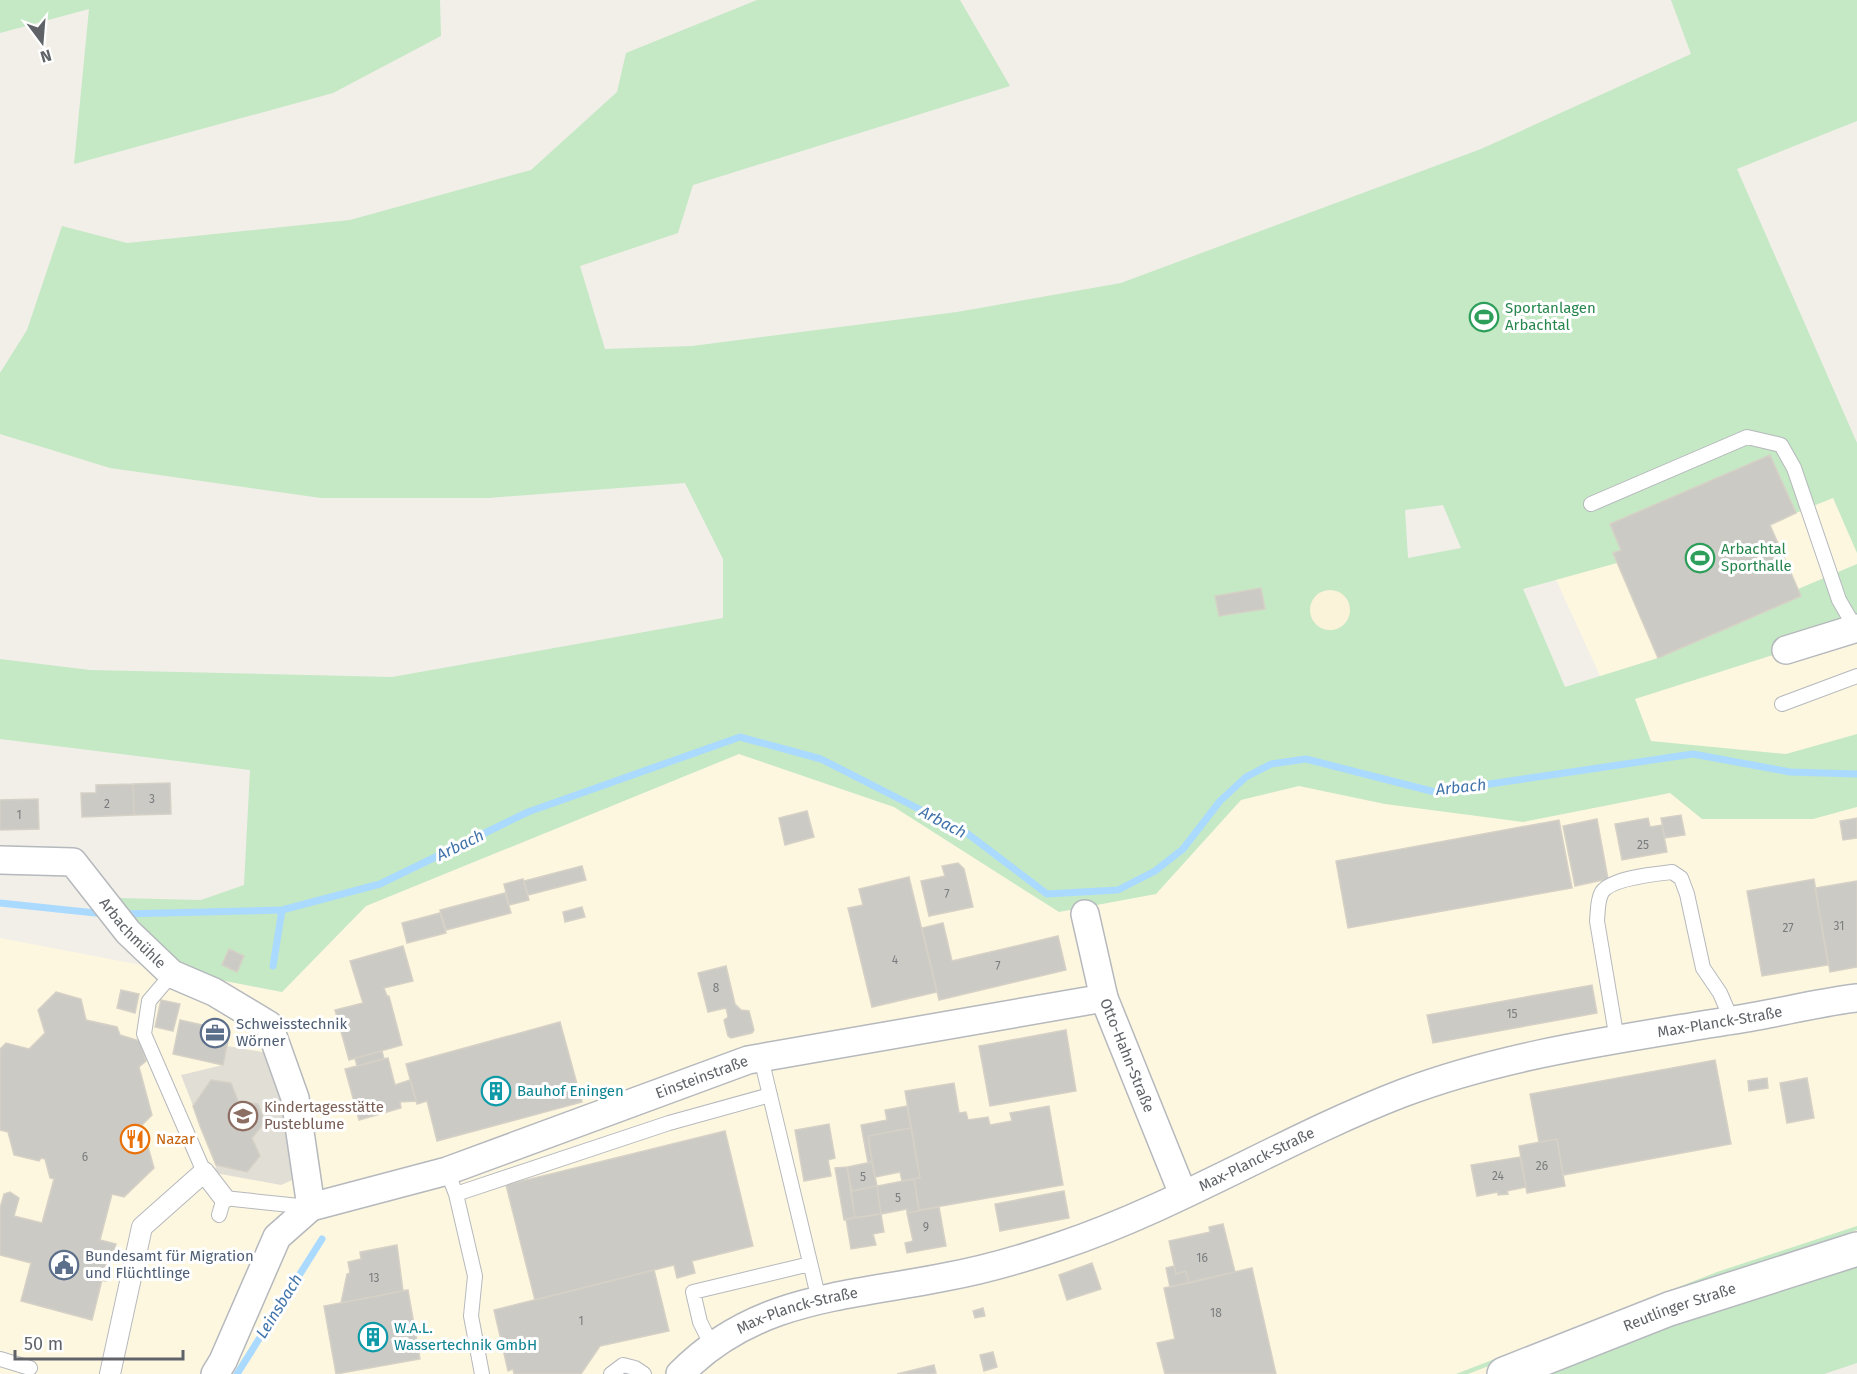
<svg xmlns="http://www.w3.org/2000/svg" width="1857" height="1374" font-family="'Fira Sans',sans-serif">
<rect width="100%" height="100%" fill="#f1efe8"/>
<!-- commercial -->
<path fill="#fef7e0" d="M1804,372L1857,483V1238L1492,1374H0V938L282,992L366,906L739,754L894,807L1257,776L1638,759L1511,481Z"/>
<!-- education -->
<path fill="#e1ded6" d="M227,1046L274,1054L306,1174L281,1185L215,1173L216,1165L181,1075L223,1065Z"/>
<!-- green -->
<path fill="#c5e8c5" fill-rule="evenodd" d="M0,0H440L441,36L333,93L74,164L89,9L0,33Z
M757,0H960L1010,86L693,185L678,233L580,266L605,349L692,346L957,312L1121,283L1481,149L1691,54L1671,0H1857V121L1737,169L1857,443V553L1833,498L1796,513L1770,455L1610,524L1621,550L1613,553L1617,563L1523,589L1565,687L1658,658L1798,589L1857,564V628L1635,699L1651,741L1786,754L1857,734V807L1813,819H1702L1670,793L1523,822L1385,804L1299,786L1241,800L1156,894L1059,912L894,807L739,754L366,906L282,992L184,973L118,898L201,900L244,885L250,770L0,739V659L90,670L392,677L723,618V559L685,483L488,498H321L110,468L0,434V373L27,330L62,226L127,243L350,220L531,170L617,92L626,53ZM1443,505L1461,548L1408,558L1405,510ZM1261,588L1264,609L1219,616L1215,596Z
M1857,1226V1230L1724,1275L1468,1374H1456L1717,1272Z
M1857,1266V1363L1824,1374H1544L1759,1292Z"/>
<!-- sand -->
<path fill="#fbf3d9" d="M1310 610a20 20 0 1 1 40 0a20 20 0 1 1-40 0Z"/>
<g fill="none" stroke-linecap="round" stroke-linejoin="round">
<!-- stream -->
<path stroke="#aadaff" stroke-width="7" d="M0,903L105,914
M122,914L282,910L380,884L528,812L740,737L821,759L968,834L1047,894L1118,890L1155,871L1183,849L1220,801L1246,777L1271,764L1306,759L1435,792L1693,754L1790,772L1857,774
M273,966L282,910
M237,1374L322,1239"/>
</g>
<!-- building -->
<path fill="#cccac5" stroke="#d6d1c6" stroke-width="1.5" d="M1770,455L1796,513L1770,525L1801,596L1658,658L1613,553L1621,550L1610,524Z
M1261,588L1265,609L1219,616L1215,596Z
M170,783L171,814L134,815L133,784Z
M133,784L134,815L82,817L81,793H96V785Z
M38,799L39,829L0,830V800Z
M807,811L814,837L785,845L779,818Z
M1681,815L1685,835L1665,838L1661,818Z
M1648,818L1650,827L1662,825L1667,852L1622,860L1615,824Z
M1857,818V838L1843,840L1840,821Z
M1597,819L1608,879L1575,886L1563,826Z
M1559,820L1572,888L1348,928L1336,861Z
M958,863L964,869L973,907L929,916L921,881L945,876L942,866Z
M582,866L586,880L528,895L524,881Z
M909,877L937,992L872,1007L848,908L863,905L859,889Z
M523,879L529,900L509,905L504,884Z
M1814,879L1828,965L1762,976L1747,891Z
M1857,881V967L1830,972L1815,888Z
M505,893L511,913L446,930L440,910Z
M582,907L585,917L565,922L563,912Z
M440,913L446,933L407,943L402,923Z
M943,923L952,961L1058,936L1066,970L939,1000L922,928Z
M403,946L413,981L384,988L387,996H389L402,1045L349,1060L335,1010L363,1003L350,961Z
M229,949L244,956L237,972L222,965Z
M726,966L735,1004L741,1010L749,1011L754,1030L752,1033L731,1038L728,1036L724,1020L728,1017L726,1008L708,1012L698,973Z
M1592,985L1597,1013L1433,1043L1427,1015Z
M121,990L139,994L135,1013L117,1008Z
M56,992L81,999L86,1020L117,1027L120,1035L140,1041L146,1061L139,1067L152,1115L142,1125L154,1168L124,1197L112,1194L100,1240L116,1244L112,1256L108,1257L106,1266L109,1269L106,1281L102,1280L92,1320L21,1301L31,1263L0,1255V1208L4,1194L10,1192L19,1198L14,1216L42,1223L54,1179L50,1178L45,1159L41,1158L39,1161L14,1155L8,1132L0,1130V1049L6,1043L29,1049L45,1033L38,1010Z
M161,1000L180,1004L173,1031L155,1027Z
M180,1020L230,1031L223,1065L173,1054Z
M560,1022L582,1102L437,1141L427,1101L417,1104L406,1064Z
M1066,1030L1076,1091L990,1106L979,1046Z
M382,1051L384,1059L357,1066L355,1058Z
M388,1058L395,1085L410,1080L416,1101L400,1102L401,1108L359,1120L345,1069Z
M1715,1060L1731,1144L1563,1175L1557,1139L1539,1142L1530,1094Z
M1767,1078L1768,1088L1749,1091L1748,1081Z
M1807,1078L1814,1118L1787,1123L1780,1083Z
M211,1080L231,1083L238,1101L258,1104L265,1122L252,1138L260,1156L247,1172L216,1165L200,1126L193,1106Z
M954,1083L959,1113L966,1112L968,1120L988,1117L990,1125L1012,1121L1010,1113L1049,1106L1063,1185L919,1210L914,1179L920,1178L905,1091Z
M907,1106L911,1128L868,1136L872,1162L868,1163L861,1125L887,1120L885,1110Z
M829,1124L835,1158L828,1160L831,1176L804,1181L795,1130Z
M911,1128L920,1178L902,1181L900,1172L875,1177L868,1136Z
M725,1131L753,1246L692,1261L695,1273L677,1278L674,1265L535,1300L506,1185Z
M1557,1139L1565,1186L1527,1193L1519,1146Z
M1520,1157L1526,1187L1507,1191L1508,1194L1498,1195V1192L1477,1196L1471,1165Z
M872,1162L877,1186L852,1191L847,1167Z
M847,1167L855,1218L844,1220L835,1168Z
M914,1179L919,1211L907,1213V1209L881,1214L877,1186Z
M877,1186L881,1214L855,1218L851,1191Z
M1064,1191L1069,1218L1000,1231L995,1204Z
M939,1207L946,1246L907,1253L905,1243L913,1241L907,1213Z
M881,1214L884,1232L873,1234L876,1245L851,1249L846,1219Z
M1223,1224L1235,1272L1189,1283L1186,1271L1176,1274L1169,1241L1210,1232L1209,1227Z
M397,1245L403,1291L341,1303L347,1274L350,1273L348,1262L361,1259L360,1252Z
M1092,1263L1101,1289L1067,1300L1059,1275Z
M1174,1266L1176,1274L1186,1271L1189,1283L1170,1287L1166,1268Z
M1252,1268L1276,1374H1165L1157,1343L1175,1339L1164,1288Z
M654,1270L669,1331L600,1346L581,1374H514L513,1369L508,1371L494,1310Z
M408,1290L420,1359L336,1374L324,1306Z
M983,1308L985,1316L975,1318L973,1311Z
M993,1352L997,1367L984,1371L980,1355Z
M934,1365L936,1373L931,1374H897Z"/>
<g fill="none" stroke-linecap="round" stroke-linejoin="round">
<!-- service casing -->
<g stroke="#b5b8bc" stroke-width="16">
<path id="service" d="M1591,504L1747,437L1781,445L1794,468L1839,600L1857,631
M1782,704L1857,676
M172,974L149,1001L144,1034L204,1172
M1617,1040L1597,921C1598,912 1597,901 1602,892C1612,878 1655,874 1672,872L1681,878L1687,894L1703,968L1720,993L1732,1021
M761,1058L819,1300
M447,1171L456,1194L669,1123L770,1095
M456,1194L475,1276L471,1316L482,1374
M219,1215L224,1198L309,1207
M712,1346L700,1322L693,1292L810,1264
M0,1359L30,1368
M611,1374L623,1365L635,1368L644,1374"/>
</g>
<!-- pedestrian casing -->
<g stroke="#b5b8bc" stroke-width="22">
<path id="pedestrian" d="M110,1374L142,1227L204,1172L224,1198"/>
</g>
<!-- minor casing -->
<g stroke="#b5b8bc" stroke-width="30">
<g id="minor">
<path d="M1786,650L1857,628"/>
<path id="s1" d="M0,860L73,862L128,932L172,974L214,992L269,1025L295,1098L311,1207"/>
<path id="s2" d="M1085,914L1104,998L1183,1194"/>
<path id="s3" d="M215,1374L223,1361L277,1237L311,1207L447,1171L748,1060L1104,998"/>
<path id="s4" d="M680,1374C755,1297 846,1297 945,1277C984,1270 1022,1259 1060,1246C1179,1206 1286,1138 1403,1093C1506,1054 1620,1039 1727,1021C1771,1015 1814,1003 1857,998"/>
</g>
</g>
<!-- secondary casing -->
<g stroke="#b6babf" stroke-width="36">
<g id="secondary">
<path id="s5" d="M1504,1374L1669,1309L1857,1249"/>
</g>
</g>
<!-- service -->
<use href="#service" stroke="#fff" stroke-width="14"/>
<!-- pedestrian -->
<use href="#pedestrian" stroke="#fff" stroke-width="20"/>
<!-- minor -->
<use href="#minor" stroke="#fff" stroke-width="27"/>
<!-- secondary -->
<use href="#secondary" stroke="#fff" stroke-width="33"/>
</g>
<!-- icons -->
<defs>
<g id="stadium-ring" transform="scale(1.5)"><circle r="9.5" fill="#fff" stroke="#2e9e5b" stroke-width="1.5"/><path d="M0-5a6.5 5 0 1 0 0 10a6.5 5 0 1 0 0-10ZM-3.5-1.8h7v3.6h-7Z" fill="#2e9e5b"/></g>
<g id="office-ring" transform="scale(1.5)"><circle r="9.5" fill="#fff" stroke="#5c6f8a" stroke-width="1.5"/><path d="M-6-3h4V-5.5h4V-3h4V5H-6ZM-1-4.5V-3h2v-1.5ZM-6 0V1H6V0Z" fill="#5c6f8a"/></g>
<g id="building-ring" transform="scale(1.5)"><circle r="9.5" fill="#fff" stroke="#0f9aa8" stroke-width="1.5"/><path d="M-4-6H4V6H1V3H-1V6H-4ZM-2.5-4.3h1.7v1.8h-1.7ZM.8-4.3h1.7v1.8H.8ZM-2.5-1h1.7V.8h-1.7ZM.8-1h1.7V.8H.8Z" fill="#0f9aa8"/></g>
<g id="school-ring" transform="scale(1.5)"><circle r="9.5" fill="#fff" stroke="#8d6e63" stroke-width="1.5"/><path d="M0-5L7-2L0 1L-7-2ZM-4 1L0 2.5L4 1V4Q0 6-4 4Z" fill="#8d6e63"/></g>
<g id="restaurant-ring" transform="scale(1.5)"><circle r="9.5" fill="#fff" stroke="#e8710a" stroke-width="1.5"/><path d="M-5-6h1v4h1v-4h1v4h1v-4h1v5L-1.5 .5V6h-2V.5L-5-1ZM5-6V6H3V1.5H1.5Q1.5-4 5-6Z" fill="#e8710a"/></g>
<g id="civic-ring" transform="scale(1.5)"><circle r="9.5" fill="#fff" stroke="#5c6f8a" stroke-width="1.5"/><path d="M-.6-6.5H3V-4.5H.6V-3L4-1V1h2V6H-6V1h2V-1L-.6-3ZM-1.2 2.5V6h2.4V2.5Z" fill="#5c6f8a"/></g>
</defs>
<g fill-rule="evenodd">
<use href="#stadium-ring" x="1484" y="317"/>
<use href="#stadium-ring" x="1700" y="558"/>
<use href="#office-ring" x="215" y="1033"/>
<use href="#building-ring" x="496" y="1091"/>
<use href="#school-ring" x="243" y="1116"/>
<use href="#restaurant-ring" x="135" y="1139"/>
<use href="#civic-ring" x="64" y="1265"/>
<use href="#building-ring" x="373" y="1337"/>
</g>
<g text-anchor="middle" dominant-baseline="central" stroke-width="6" stroke-linejoin="round" paint-order="stroke">
<!-- number labels -->
<g font-size="12" fill="#7a7d7f">
<text x="152" y="799">3</text>
<text x="107" y="804">2</text>
<text x="19" y="815">1</text>
<text x="1643" y="845">25</text>
<text x="947" y="894">7</text>
<text x="1839" y="926">31</text>
<text x="1788" y="928">27</text>
<text x="895" y="960">4</text>
<text x="998" y="966">7</text>
<text x="716" y="988">8</text>
<text x="1512" y="1014">15</text>
<text x="85" y="1157">6</text>
<text x="1542" y="1166">26</text>
<text x="1498" y="1176">24</text>
<text x="863" y="1177">5</text>
<text x="898" y="1198">5</text>
<text x="926" y="1227">9</text>
<text x="1202" y="1258">16</text>
<text x="374" y="1278">13</text>
<text x="1216" y="1313">18</text>
<text x="581" y="1321">1</text>
</g>
<!-- leisure labels -->
<g font-size="15" fill="#27864d" stroke="#fff" text-anchor="start">
<text x="1505" y="308">Sportanlagen<tspan x="1505" dy="17">Arbachtal</tspan></text>
<text x="1721" y="549">Arbachtal<tspan x="1721" dy="17">Sporthalle</tspan></text>
</g>
<!-- street labels -->
<g font-size="15" fill="#5f6368" stroke="#fff">
<text stroke="none"><textPath href="#s1" startOffset="166">Arbachmühle</textPath></text>
<text stroke="none"><textPath href="#s4" startOffset="1108">Max-Planck-Straße</textPath></text>
<text stroke="none"><textPath href="#s2" startOffset="148">Otto-Hahn-Straße</textPath></text>
<text stroke="none"><textPath href="#s3" startOffset="608">Einsteinstraße</textPath></text>
<text stroke="none"><textPath href="#s4" startOffset="622">Max-Planck-Straße</textPath></text>
<text stroke="none"><textPath href="#s5" startOffset="188">Reutlinger Straße</textPath></text>
<text stroke="none"><textPath href="#s4" startOffset="136">Max-Planck-Straße</textPath></text>
</g>
<!-- service labels -->
<g font-size="15" fill="#4e5e75" stroke="#fff" text-anchor="start">
<text x="236" y="1024">Schweisstechnik<tspan x="236" dy="17">Wörner</tspan></text>
<text x="85" y="1256">Bundesamt für Migration<tspan x="85" dy="17">und Flüchtlinge</tspan></text>
</g>
<!-- culture labels -->
<g font-size="15" fill="#0d838f" stroke="#fff" text-anchor="start">
<text x="517" y="1091">Bauhof Eningen</text>
<text x="394" y="1328">W.A.L.<tspan x="394" dy="17">Wassertechnik GmbH</tspan></text>
</g>
<!-- education labels -->
<g font-size="15" fill="#785e54" stroke="#fff" text-anchor="start">
<text x="264" y="1107">Kindertagesstätte<tspan x="264" dy="17">Pusteblume</tspan></text>
</g>
<!-- food labels -->
<g font-size="15" fill="#c56008" stroke="#fff" text-anchor="start">
<text x="156" y="1139">Nazar</text>
</g>
<!-- water labels -->
<g font-size="16" font-style="italic" fill="#4174aa" stroke="#fff">
<text transform="translate(1461 787) rotate(-6)">Arbach</text>
<text transform="translate(943 822) rotate(28)">Arbach</text>
<text transform="translate(460 845) rotate(-26)">Arbach</text>
<text transform="translate(279 1306) rotate(-58)">Leinsbach</text>
</g>
</g>
<!-- north arrow -->
<g transform="translate(42 42) rotate(164)" stroke="#ffffff" stroke-width="4.5" paint-order="stroke">
<path d="M0-4.5L10 22L0 15L-10 22Z" fill="#5f6368"/>
<text y="-9" font-size="16" font-weight="bold" text-anchor="middle" fill="#5f6368">N</text>
</g>
<!-- scale -->
<path d="M15 1350v9h168v-9" fill="none" stroke="#5f6368" stroke-width="3"/>
<text x="24" y="1350" font-size="18" fill="#5f6368" stroke="#ffffff" stroke-width="4.5" paint-order="stroke">50 m</text>
</svg>
